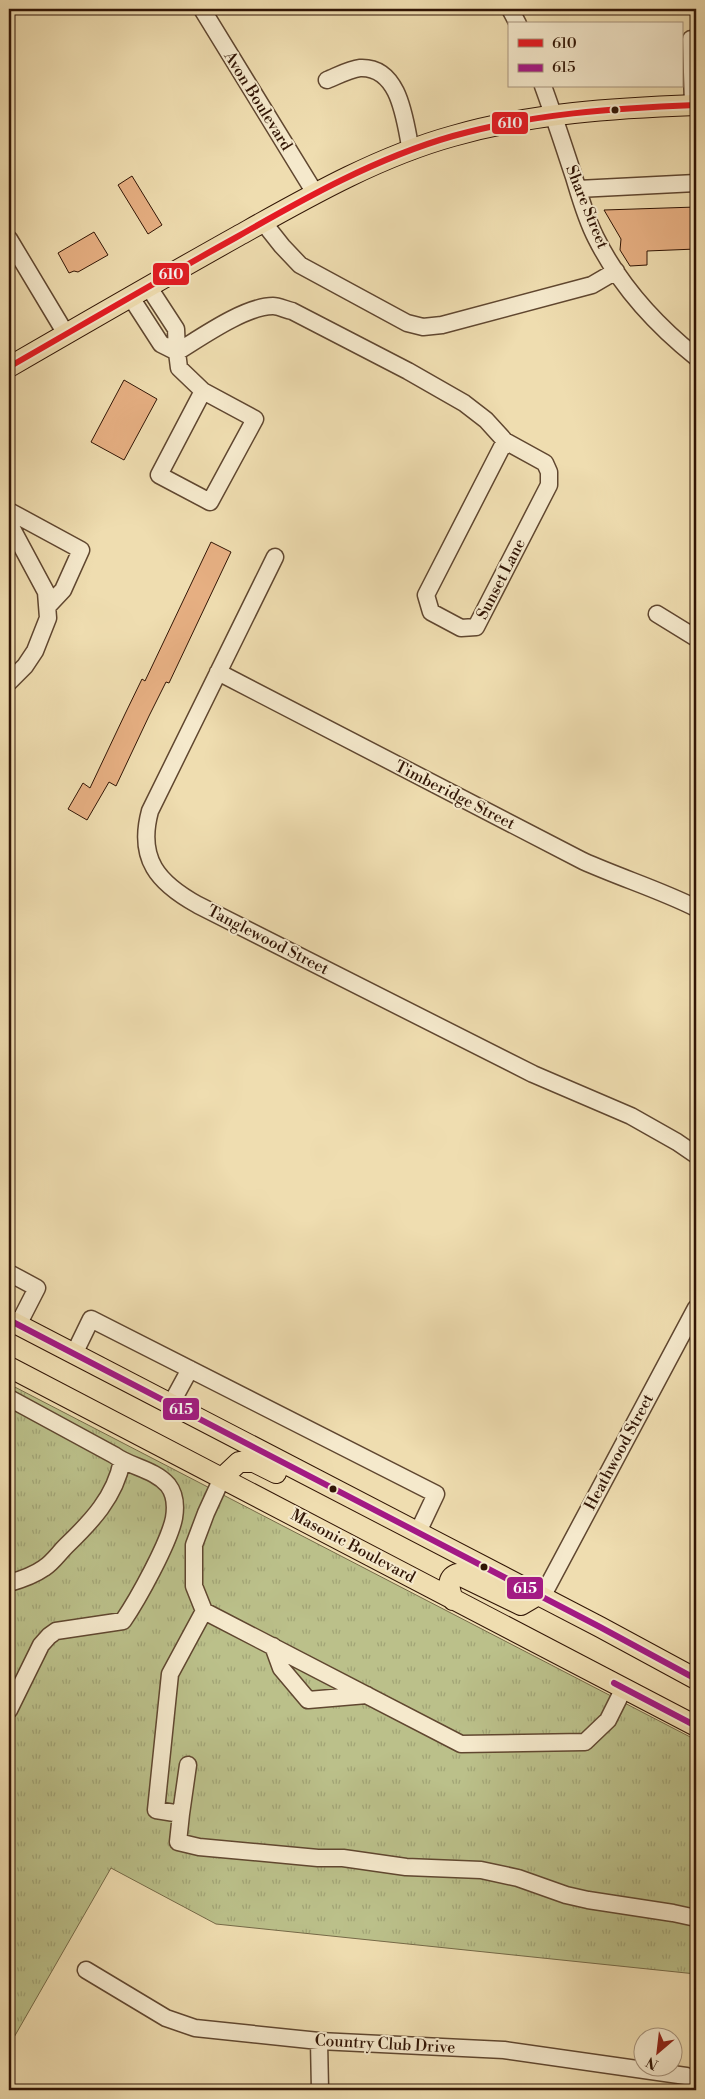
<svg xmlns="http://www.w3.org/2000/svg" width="705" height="2099" font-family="'Libre Bodoni',serif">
<defs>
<pattern id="grass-tufts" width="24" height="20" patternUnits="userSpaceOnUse" patternTransform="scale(1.25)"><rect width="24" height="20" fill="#bbc08a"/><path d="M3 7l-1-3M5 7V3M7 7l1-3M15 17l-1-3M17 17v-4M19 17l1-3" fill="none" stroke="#a1a476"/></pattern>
</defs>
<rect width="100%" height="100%" fill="#efddb0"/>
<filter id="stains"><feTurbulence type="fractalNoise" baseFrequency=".004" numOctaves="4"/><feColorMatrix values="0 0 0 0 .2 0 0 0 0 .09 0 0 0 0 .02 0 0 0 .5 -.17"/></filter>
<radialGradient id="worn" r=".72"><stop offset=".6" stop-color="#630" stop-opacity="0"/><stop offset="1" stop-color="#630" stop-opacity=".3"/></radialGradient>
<!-- grass -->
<path fill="url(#grass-tufts)" stroke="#766a48" d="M9,1384L696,1740V1974L216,1924L111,1868L9,2046Z"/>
<!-- building -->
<path fill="#e7b083" stroke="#311505" d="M132,176L162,225L148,234L118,185Z
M696,207V249L647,251V265L630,266L620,250L621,239L604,210Z
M94,232L108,255L78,272L74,271L69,273L58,253Z
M124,380L157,399L124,460L91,442Z
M211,542L231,552L169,683L166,682L149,716L116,786L109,782L87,820L68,809L83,783L90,788L125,714L142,679L145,681Z"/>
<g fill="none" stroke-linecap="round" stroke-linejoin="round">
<!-- minor casing -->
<g stroke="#604730" stroke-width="19">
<path id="minor" d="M202,9L315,193
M510,9L518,24
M691,39L693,105
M327,80C337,76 350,69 360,68C401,66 405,123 411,151
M543,86C554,116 564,147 574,177C580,197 586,219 596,238C619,284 656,325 696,357
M578,189L696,183
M263,222L282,246L300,265L407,323L423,327L442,325L592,285L616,271
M9,239L66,334
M130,296L161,344L177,352L176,329L148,286
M203,391L159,475L210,502L255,419L203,391L179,368L177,352C200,338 245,306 273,306C279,306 286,310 292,311L408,371L464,403L486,420L505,441L545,463L549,472V485L476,627L461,628L431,612L426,595L505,441
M9,511L81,550L63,590L48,606
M9,523L46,592L48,618L35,651L25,666L9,682
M275,557L150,811C137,859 158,883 198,905L533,1074L631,1116L677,1142L696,1155
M657,614L696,638
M218,672L583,861C621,878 660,890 696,908
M9,1273L37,1288L18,1325
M74,1354L91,1319L436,1494L418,1532
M9,1398L114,1455C130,1467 154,1469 168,1485C175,1494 176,1506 174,1518C169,1543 138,1599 123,1621L56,1631L49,1636L41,1645L9,1710
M171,1404L190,1369
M222,1478L206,1513L194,1545V1586L204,1611L461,1744L585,1742L608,1720L624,1688
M9,1583C20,1580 34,1575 44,1568C53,1562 58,1554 66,1546C91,1522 115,1497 122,1461
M542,1597L696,1308
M204,1611L170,1674L156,1810L181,1814L178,1842L199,1847L318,1858H343L406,1867L481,1870L518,1878L566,1895L588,1900L673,1913L696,1918
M273,1646L281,1668L308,1700L367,1695
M181,1814L188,1765
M86,1970L166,2018L195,2028L319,2041L504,2050L686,2076L696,2081
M319,2041L320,2090"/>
</g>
<!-- major casing -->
<g stroke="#311505" stroke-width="22">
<path id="major" d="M9,367C85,323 161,279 238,236C306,198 377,157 453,136C533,113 614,108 696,105
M9,1320L600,1627L696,1679
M9,1367L696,1726
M222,1478L239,1462H254L276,1473
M453,1600C450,1590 445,1579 457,1574L521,1605L538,1595"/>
</g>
<!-- minor -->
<use href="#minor" stroke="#f5e9cc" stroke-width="16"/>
<!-- major -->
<use href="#major" stroke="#efddb0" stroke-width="20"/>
<!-- bus-1 casing -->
<g stroke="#f5e9cc" stroke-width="10">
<path id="bus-1" d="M9,367C84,324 159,280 235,238C305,198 376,158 453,136C532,114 614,108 696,105"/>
</g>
<!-- bus-2 casing -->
<g stroke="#f5e9cc" stroke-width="10">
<path id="bus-2" d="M9,1320L600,1627L696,1679
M614,1683L696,1726"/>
</g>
<!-- bus-1 -->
<use href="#bus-1" stroke="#e51a23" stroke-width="6"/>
<!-- bus-2 -->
<use href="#bus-2" stroke="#a31984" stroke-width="6"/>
</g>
<!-- markers -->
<g fill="#311505" stroke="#f5e9cc" stroke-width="2">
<circle cx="615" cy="110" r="4.5"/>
<circle cx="333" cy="1489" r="4.5"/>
<circle cx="484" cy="1567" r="4.5"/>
</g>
<g text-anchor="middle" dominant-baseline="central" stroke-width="4" stroke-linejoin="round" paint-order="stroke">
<!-- street labels -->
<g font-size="16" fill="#311505" stroke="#f5e9cc">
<text transform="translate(258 101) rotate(58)">Avon Boulevard</text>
<text transform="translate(587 207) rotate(68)">Share Street</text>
<text transform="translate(501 579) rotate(-63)">Sunset Lane</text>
<text transform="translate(455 795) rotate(27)">Timberidge Street</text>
<text transform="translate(268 940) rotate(27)">Tanglewood Street</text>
<text transform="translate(619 1452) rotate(-62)">Heathwood Street</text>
<text transform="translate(353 1546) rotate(28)">Masonic Boulevard</text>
<text transform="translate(385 2044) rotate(3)">Country Club Drive</text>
</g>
</g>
<g stroke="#f5e9cc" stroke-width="2">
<rect x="491" y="111" width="38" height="24" rx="5" fill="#e51a23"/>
<rect x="152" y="262" width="38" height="24" rx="5" fill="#e51a23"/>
<rect x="162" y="1397" width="38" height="24" rx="5" fill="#a31984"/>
<rect x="506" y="1576" width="38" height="24" rx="5" fill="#a31984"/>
</g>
<g font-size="14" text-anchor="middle" font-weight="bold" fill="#fff">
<text x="510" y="128">610</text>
<text x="171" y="279">610</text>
<text x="181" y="1414">615</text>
<text x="525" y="1593">615</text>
</g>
<!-- margin -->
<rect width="705" height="2099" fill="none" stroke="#efddb0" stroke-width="30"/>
<rect x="10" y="10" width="685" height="2079" fill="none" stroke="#311505" stroke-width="2.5"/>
<rect x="15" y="15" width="675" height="2069" fill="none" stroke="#311505"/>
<!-- legend -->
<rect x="508" y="22" width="175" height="65" fill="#f5e9cc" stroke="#a7947c"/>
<rect x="518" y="39" width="25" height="8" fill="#e51a23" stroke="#a7947c"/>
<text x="552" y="48" font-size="15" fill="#311505">610</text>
<rect x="518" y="64" width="25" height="8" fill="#a31984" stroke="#a7947c"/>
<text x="552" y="72" font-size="15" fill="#311505">615</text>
<!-- north arrow -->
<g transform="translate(658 2052) rotate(208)"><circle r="24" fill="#f5e9cc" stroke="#a7947c"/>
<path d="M0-4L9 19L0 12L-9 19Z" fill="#8f2418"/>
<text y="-8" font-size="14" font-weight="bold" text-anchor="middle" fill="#311505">N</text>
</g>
<rect width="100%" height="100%" filter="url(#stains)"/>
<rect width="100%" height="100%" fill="url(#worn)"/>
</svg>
